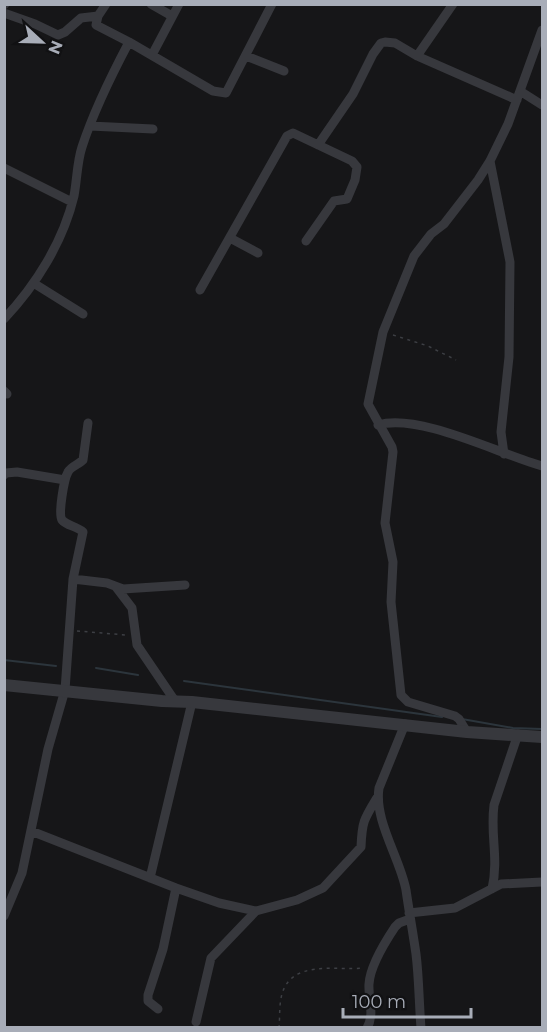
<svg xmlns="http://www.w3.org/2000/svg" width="547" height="1032" font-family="Montserrat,sans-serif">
<rect width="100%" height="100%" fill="#161618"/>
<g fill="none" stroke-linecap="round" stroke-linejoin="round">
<!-- stream -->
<path stroke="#2c353c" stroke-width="2" d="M4,660L56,666
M96,668L138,675
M184,681L442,717
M462,719L513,728L542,729"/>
<!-- path -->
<path stroke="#3d3f44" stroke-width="1.5" stroke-dasharray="3 4.5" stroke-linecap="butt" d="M393,335L428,346L456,360
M77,631L126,635
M279,1028C280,1017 279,1004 282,994C292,959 337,971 363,968"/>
<!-- minor -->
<path stroke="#37383d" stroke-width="9" d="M151,4L172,16
M4,5L5,4
M4,13L35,24L58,35L65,32L81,18L98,16
M129,42L213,91L226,93L272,4
M152,55L179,4
M246,56L284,71
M417,56L453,4
M520,91L542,105
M90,126L153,129
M318,145L353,94L373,54L381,43L385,42L395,43L417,56L517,100
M490,161L510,262L509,357L501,432L504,454
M4,168L72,202
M230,238L258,253
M35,284L83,314
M200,290L287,136L293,133L352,161L357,167L355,180L347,199L334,201L306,241
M4,319C36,285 63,242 74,196C77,180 77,162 82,147C94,110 111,76 129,42L96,25L98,16L106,4
M4,391L7,394
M378,425C420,413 499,454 542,466
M4,475L6,473L17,472L65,480
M73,579L107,583L123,589L185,585
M116,587L132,608L137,645L175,701
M405,724L379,788C374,821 400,858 406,890C409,911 413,933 416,954C419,978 419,1003 421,1028
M467,732L459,719L455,716L408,702L401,695L391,602L393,562L385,523L393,452L392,447L368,404L383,332L414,256L431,234L444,224L478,180L490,161L508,124L542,30
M31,831L176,888L219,903L256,911L297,900L323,888L361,847C362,821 364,819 378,796
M150,878L192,702
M492,889C499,858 490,835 494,805L518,734
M409,913L455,908L501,884L542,882
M4,916L22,873L48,749L65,690L73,579L83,532C77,526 67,526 62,520C58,514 64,479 68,472C71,466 78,465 83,460L88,423
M158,1009L148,1001V995L163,949L176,888
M196,1022L211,958L256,911
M367,1028C375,1014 368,999 369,984C370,966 385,942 395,927L399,923L410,919"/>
<!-- tertiary -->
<path stroke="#37383d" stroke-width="12" d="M4,685L162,701L192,702L467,732L542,737"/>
</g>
<!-- border -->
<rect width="547" height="1032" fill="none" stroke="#a8adb8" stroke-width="12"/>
<!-- north arrow -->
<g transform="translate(42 42) rotate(112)" stroke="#111113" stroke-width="4.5" paint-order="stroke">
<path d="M0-4.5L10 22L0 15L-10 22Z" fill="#a8adb8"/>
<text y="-9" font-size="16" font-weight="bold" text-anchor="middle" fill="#a8adb8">N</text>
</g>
<!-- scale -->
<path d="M343 1008v9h128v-9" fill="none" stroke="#a8adb8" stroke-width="3"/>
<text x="352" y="1008" font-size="18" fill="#a8adb8" stroke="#111113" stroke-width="4.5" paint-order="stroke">100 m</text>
</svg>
